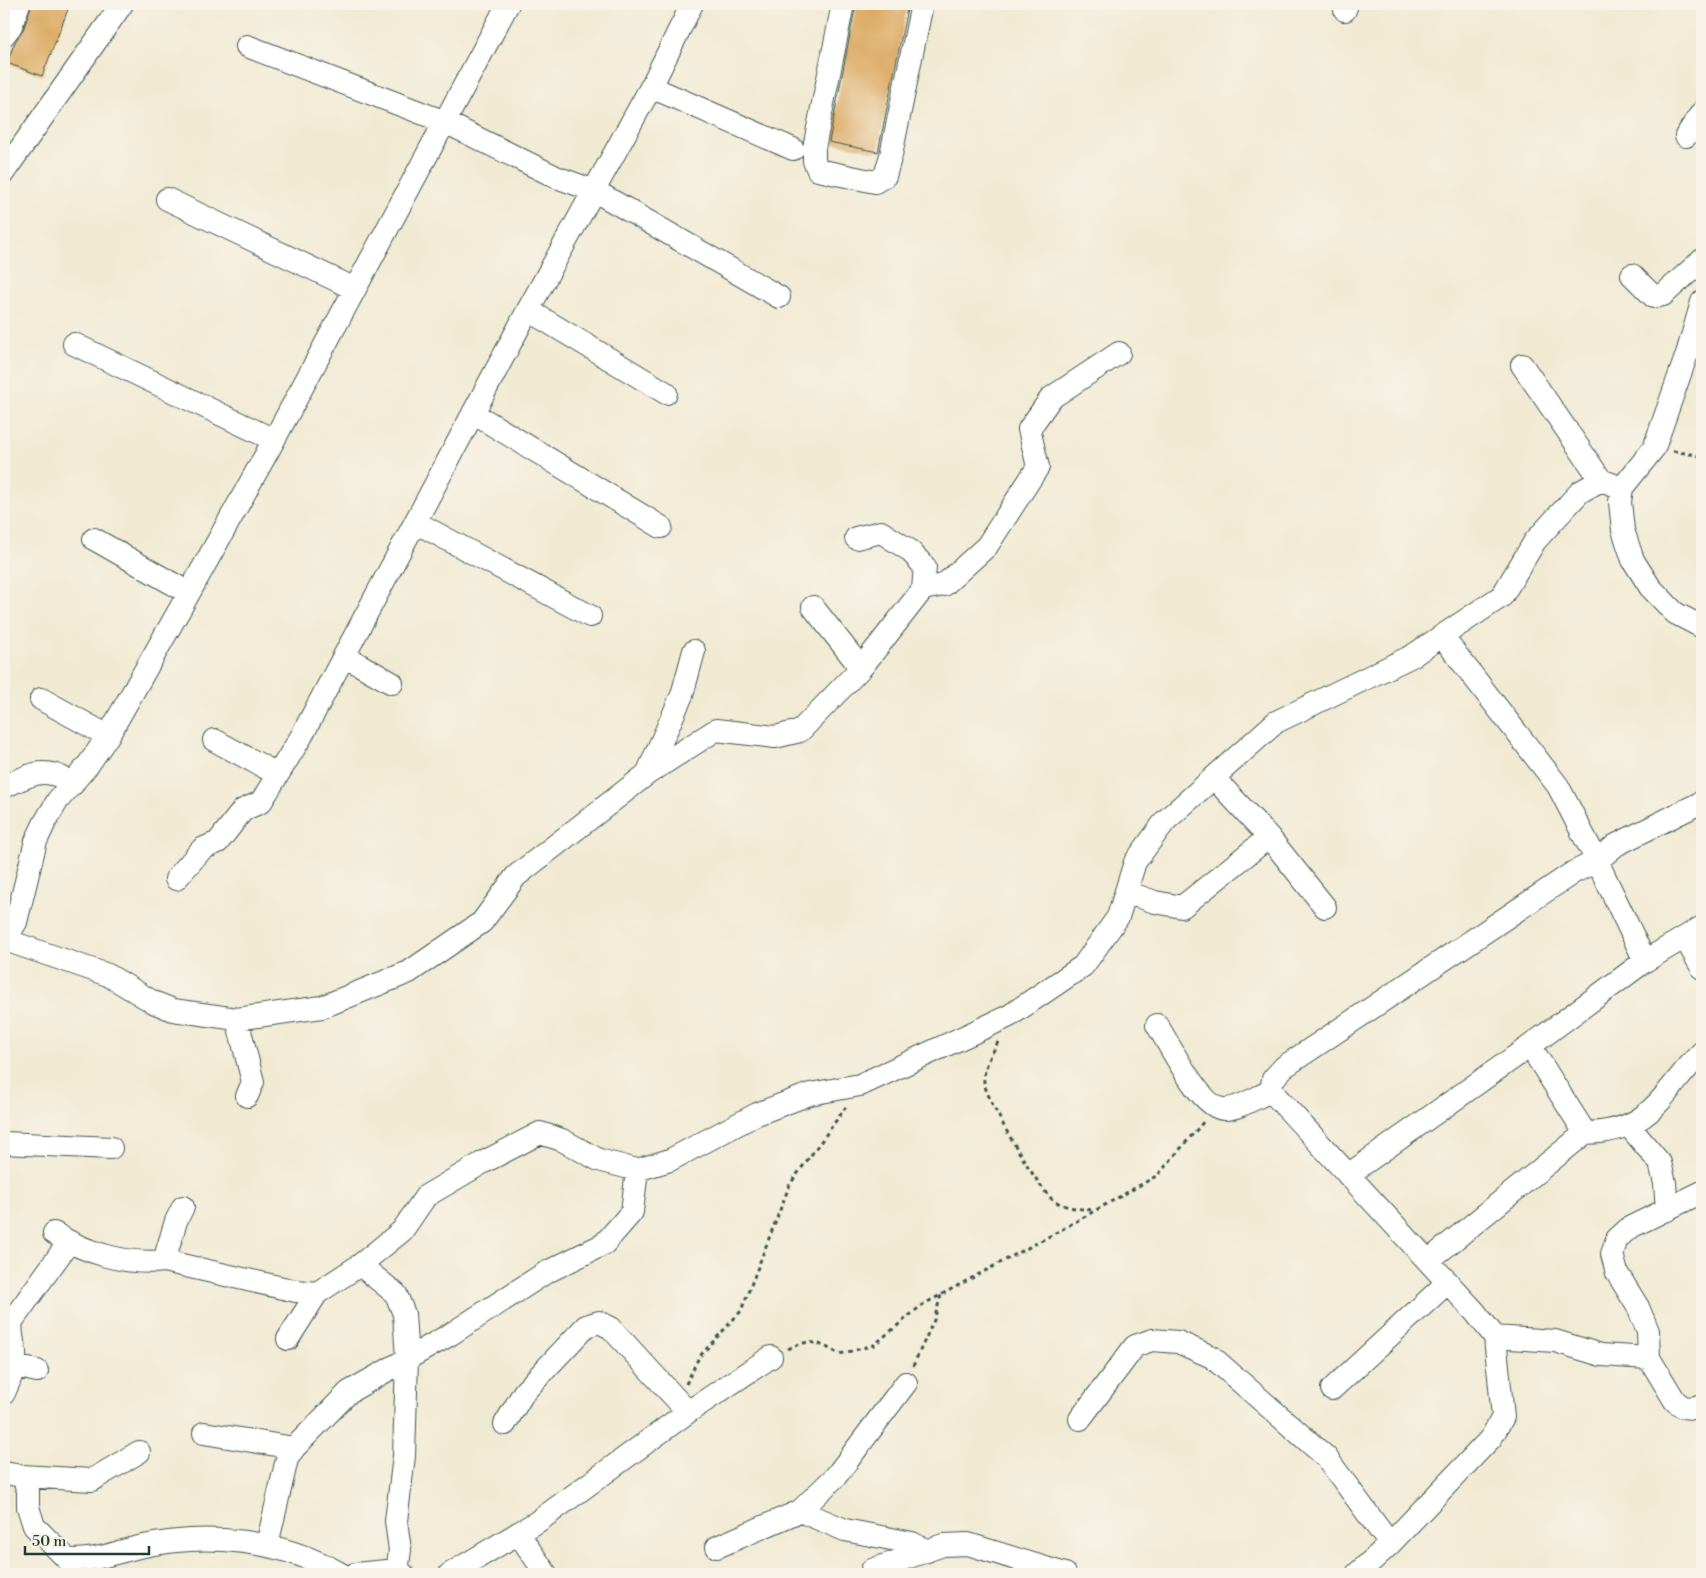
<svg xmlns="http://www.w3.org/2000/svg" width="1706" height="1578" font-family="'Libre Bodoni',serif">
<rect width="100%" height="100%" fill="#f7f3e8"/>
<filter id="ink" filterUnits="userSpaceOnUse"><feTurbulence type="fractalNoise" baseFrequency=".02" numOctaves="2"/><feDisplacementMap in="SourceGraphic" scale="10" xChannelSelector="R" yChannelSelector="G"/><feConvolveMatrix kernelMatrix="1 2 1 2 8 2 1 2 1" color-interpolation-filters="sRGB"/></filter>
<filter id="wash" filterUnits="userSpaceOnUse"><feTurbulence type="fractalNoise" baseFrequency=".0096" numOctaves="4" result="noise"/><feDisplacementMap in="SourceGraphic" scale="20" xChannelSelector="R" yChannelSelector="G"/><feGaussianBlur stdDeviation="1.12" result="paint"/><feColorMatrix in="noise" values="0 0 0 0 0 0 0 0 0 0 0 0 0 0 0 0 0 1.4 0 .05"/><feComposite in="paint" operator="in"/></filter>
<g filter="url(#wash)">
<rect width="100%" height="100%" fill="#f1ead3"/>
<g id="blocks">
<!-- building -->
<path fill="#dba85e" d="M32,4H70L42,76L7,63L15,42L23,30Z
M856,4H908L878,152L829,142Z"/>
</g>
</g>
<g filter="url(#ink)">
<use href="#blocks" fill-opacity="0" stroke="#3e574c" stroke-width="1"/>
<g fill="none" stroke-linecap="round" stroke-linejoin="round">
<!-- minor casing -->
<g stroke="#3e574c" stroke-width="24">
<path id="minor" d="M843,4L814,148V161L818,170L875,182L885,176L891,155L922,4
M1345,10L1347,4
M4,35L11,26L19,4
M247,46L445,122L556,177L595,191L779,297
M651,87L793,149
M1686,136L1702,112
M4,172L122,4
M167,199L355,289
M1632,275L1654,297L1663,295L1702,260
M1702,302L1687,354L1654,448L1622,488L1620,502L1623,530L1633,560L1650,587L1675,613L1702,627
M528,310L666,393
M74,344L274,440
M1522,365L1601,480
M473,413L661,527
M415,522L590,616
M856,538L881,532L909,550L925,567L923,589
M94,539L189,593
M1442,636L1558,786L1597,861L1616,845L1702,802
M344,656L392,683
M861,668L923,589L944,585L987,546L1038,467L1029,429L1051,398L1119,353
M41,699L108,736
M214,740L277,774
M647,774L682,695L694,651
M1214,778L1269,837L1325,907
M4,787C31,774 46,765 73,784
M176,879L202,849L218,842L243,810L261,802L301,737L528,310L651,87L692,4
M1126,892L1155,902L1182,907L1269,837
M1685,938L1702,968
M5,940L108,975L153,1002L173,1010L237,1019L322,1007L409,972L482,922L516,876L647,774L716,730L775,737L800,731L861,668L813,607
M4,942L16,922L36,841L45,822L58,800L88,765L108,736L189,593L274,440L508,4
M237,1019L253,1082L247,1096
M1157,1025C1170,1045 1201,1110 1225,1109C1239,1109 1258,1096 1271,1091
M1530,1046L1585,1133
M1629,1126L1660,1163L1665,1183L1667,1210
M4,1143L111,1148
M1348,1175L1530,1046L1645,961L1702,927
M1702,1192L1629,1228L1617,1239L1612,1254L1617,1273L1638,1307L1648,1331L1649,1358L1675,1401L1683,1407L1693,1408L1702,1405
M54,1233C86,1253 126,1265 164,1261L296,1291L317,1293L360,1265L402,1231L426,1196L482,1163L540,1133L562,1140L599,1160L637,1170L670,1160L757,1114L810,1094L860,1085L1009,1016L1083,966L1118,917L1135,862L1165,821L1276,722L1412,656L1502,596L1535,541L1580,492L1601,480L1622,488
M164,1261L176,1221L183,1207
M1428,1261L1585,1133C1653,1132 1660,1094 1702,1052
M360,1265L396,1294L404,1314L407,1359L404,1456L396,1521L400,1550L397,1572
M1495,1337L1555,1341L1601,1355L1649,1358
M288,1339L317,1293
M15,1366L37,1371
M1332,1389L1448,1282
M4,1393C10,1381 16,1365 15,1352C13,1340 10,1332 12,1321L69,1242
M1080,1419L1135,1346L1152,1340L1178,1342L1212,1357L1326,1457L1390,1544
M505,1424L524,1392L586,1326L599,1322L611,1328L688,1412
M204,1433L294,1448
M4,1473L22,1476L28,1490V1507L34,1526L68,1560C97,1561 112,1553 139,1547C208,1532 279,1539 341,1574
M22,1476L92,1480L139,1452
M800,1511L845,1530L912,1543L927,1551
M518,1533L546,1574
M267,1545L287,1459L294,1448L349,1392L451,1334L545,1273L604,1244L632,1212L637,1170
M717,1547L800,1511L836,1476L906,1383
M872,1570L943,1545L968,1544L1065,1574
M355,1574L386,1571L403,1574
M450,1574L537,1522L688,1412L771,1357
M1357,1574L1390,1544L1491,1438L1503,1417L1495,1337L1475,1312L1271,1091L1273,1079L1284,1067L1574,872L1597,861L1645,961"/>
</g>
<!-- path -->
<path stroke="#3e574c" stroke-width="3" stroke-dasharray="4 4" stroke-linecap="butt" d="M1673,451L1702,456
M998,1042C992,1054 983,1068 984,1082C985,1098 1040,1191 1053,1200C1065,1208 1080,1209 1094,1210
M788,1349C811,1337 818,1343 840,1354L874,1345L922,1305L1059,1231L1158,1175L1205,1120
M913,1366L934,1320L941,1295
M686,1384L699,1357L741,1311L790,1184L846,1107"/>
<!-- minor -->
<use href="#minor" stroke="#fff" stroke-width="22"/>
</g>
</g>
<!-- margin -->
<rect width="1706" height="1578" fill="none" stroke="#f7f3e8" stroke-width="20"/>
<!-- scale -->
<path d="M25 1546v8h124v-8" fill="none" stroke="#1f3d34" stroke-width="2.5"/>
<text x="32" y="1546" font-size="15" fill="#1f3d34" stroke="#f7f3e8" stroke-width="4" paint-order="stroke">50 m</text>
</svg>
